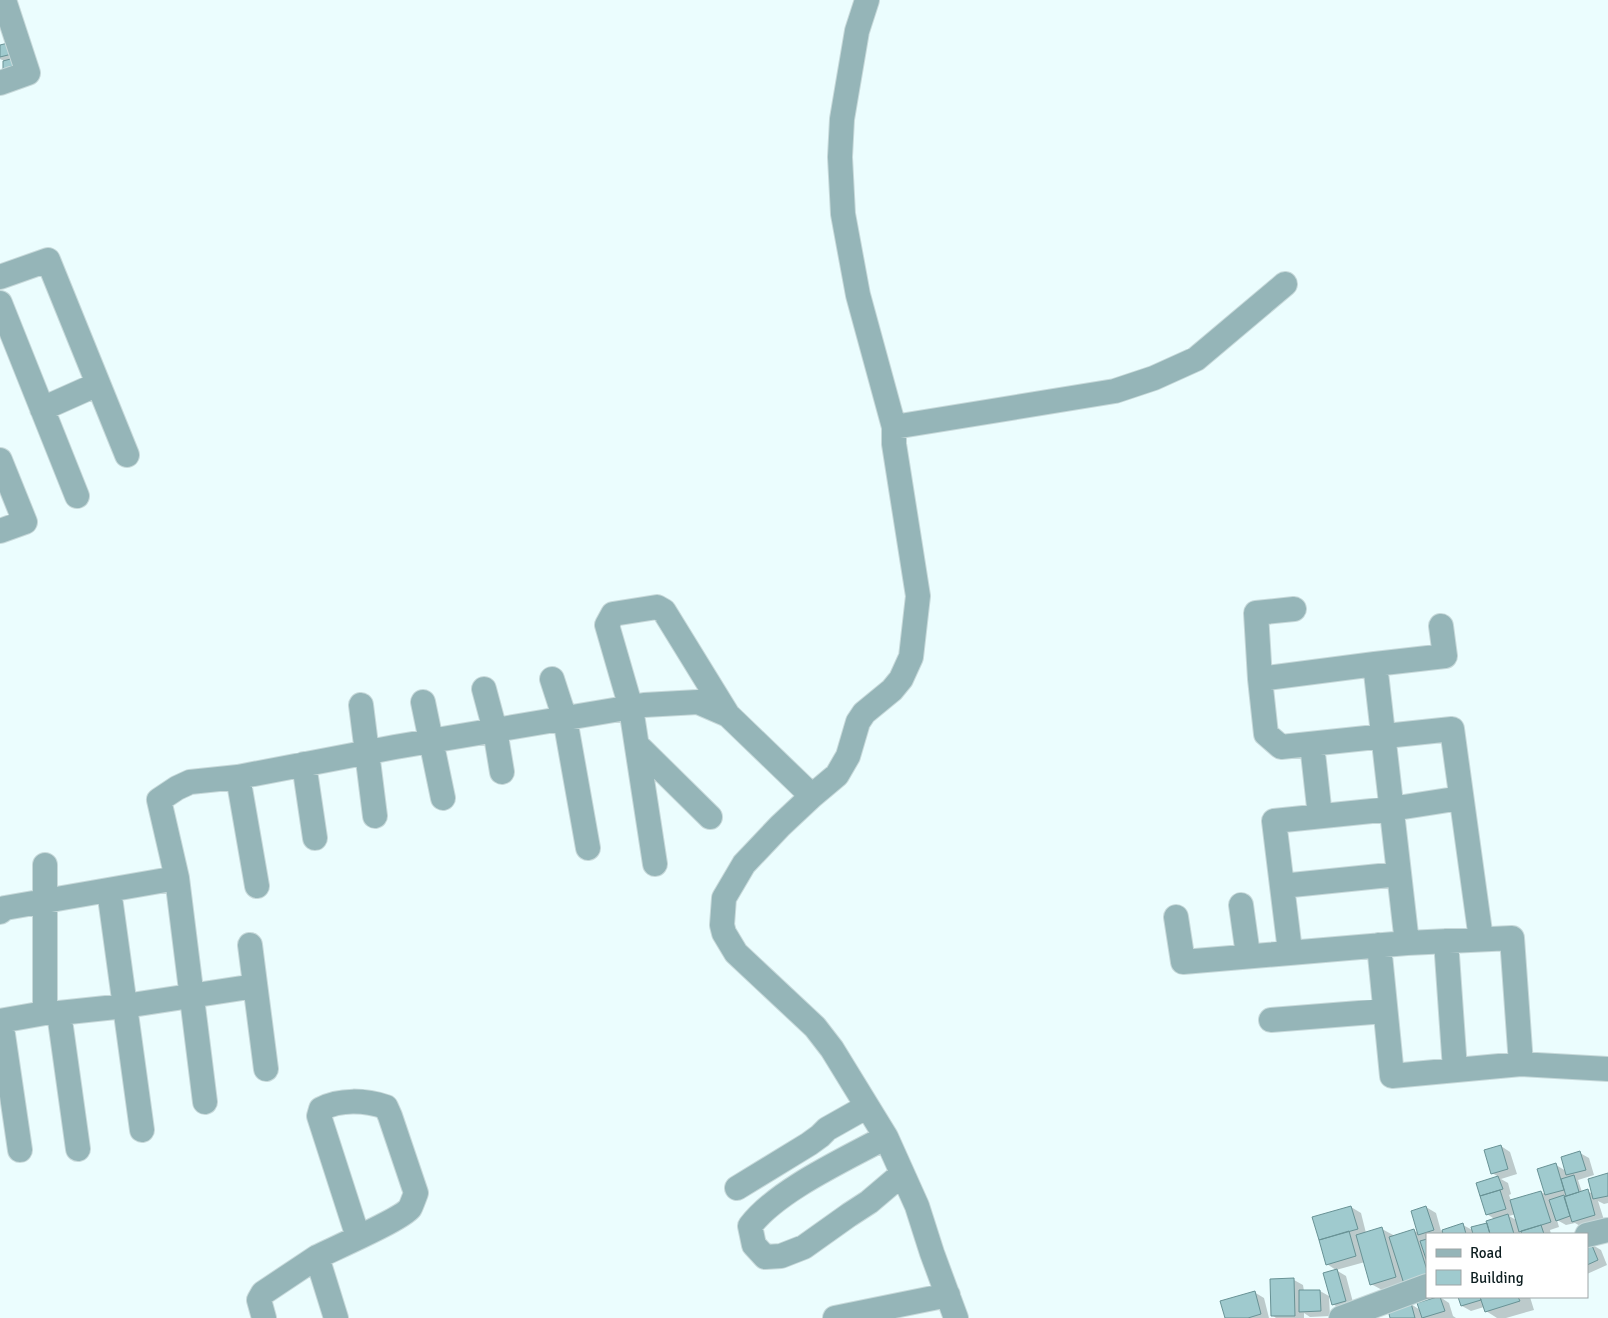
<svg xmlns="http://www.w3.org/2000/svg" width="1608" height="1318" font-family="Signika,sans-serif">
<rect width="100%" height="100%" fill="#ebfdfe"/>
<!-- shadow -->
<path fill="#0003" fill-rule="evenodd" d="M0,47L31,73L0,59Z
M1501,1146L1510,1152L1517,1174L1501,1179L1508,1183L1511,1194L1509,1195L1511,1201L1541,1192L1547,1195L1539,1170L1556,1165L1566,1171L1580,1153L1589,1158L1594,1175L1578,1180L1582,1192L1587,1191L1593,1194L1608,1175V1203L1604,1204L1598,1201L1604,1220L1582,1227L1575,1223L1566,1225L1557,1220L1559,1227L1550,1230L1551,1234H1427V1290L1386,1292L1371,1284L1365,1262L1336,1270L1327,1264L1351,1207L1361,1213L1366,1233L1382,1229L1395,1236L1414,1231L1419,1233L1426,1207L1436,1213L1441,1231L1463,1225L1474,1231L1473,1228L1496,1220L1487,1214L1478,1184L1499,1177L1492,1173ZM1516,1214L1518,1221L1509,1216Z
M1591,1244L1601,1250L1607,1265L1587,1274V1246Z
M1336,1270L1346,1276L1354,1306L1342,1310L1333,1304Z
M1294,1280L1303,1285L1304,1291H1320L1329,1296L1330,1316L1310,1317L1304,1313V1318H1276L1272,1315Z
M1254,1292L1264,1298L1269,1318H1226Z
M1440,1297L1449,1303L1453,1316L1456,1318H1425L1422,1317L1423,1318H1392L1411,1304L1420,1310Z
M1459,1297H1530L1534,1310L1506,1318H1497L1486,1311L1484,1307L1471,1311L1462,1306Z"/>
<!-- building -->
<path fill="#9fcace" stroke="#689295" d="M12,42L16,53L0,57V45Z
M18,57L23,67L3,73V61Z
M1501,1145L1508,1169L1491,1174L1484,1150Z
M1580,1151L1586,1170L1566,1175L1561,1157Z
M1556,1163L1564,1190L1545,1195L1537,1169Z
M1608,1173V1196L1593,1199L1588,1179Z
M1574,1175L1579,1192L1566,1196L1561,1179Z
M1498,1176L1503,1189L1480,1196L1476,1183Z
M1588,1189L1595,1215L1572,1222L1564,1197Z
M1500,1190L1506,1209L1486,1215L1480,1196Z
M1541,1191L1551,1222L1519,1232L1510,1200Z
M1564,1195L1570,1216L1556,1221L1549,1200Z
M1351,1206L1358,1229L1319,1240L1312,1217Z
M1426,1206L1434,1230L1418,1235L1411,1211Z
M1508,1214L1514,1234H1490L1486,1221Z
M1463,1223L1466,1234H1443L1442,1230Z
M1487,1223L1490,1234H1473L1471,1227Z
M1541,1225L1544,1234H1522L1521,1231Z
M1382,1227L1396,1277L1370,1285L1356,1235Z
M1414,1229L1427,1270V1277L1404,1284L1389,1237Z
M1349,1231L1356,1256L1326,1265L1319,1240Z
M1427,1239V1262L1420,1241Z
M1591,1243L1598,1260L1587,1265V1245Z
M1337,1269L1346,1301L1332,1305L1323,1273Z
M1294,1278L1295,1316H1271L1270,1279Z
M1299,1290H1320L1321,1311L1299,1312Z
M1255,1291L1261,1314L1248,1318H1225L1220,1301Z
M1437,1297H1440L1445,1311L1422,1318L1417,1303Z
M1458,1297H1480L1481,1300L1461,1306Z
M1480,1297H1518L1520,1301L1485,1312Z
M1411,1303L1415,1318H1390L1388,1310Z"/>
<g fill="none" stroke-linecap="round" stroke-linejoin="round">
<!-- minor casing -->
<g stroke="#c7d9da" stroke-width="26">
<path id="minor" d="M867,0L857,31L842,119L840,157L843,214L858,295L894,427V444L918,596L911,657L901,679L892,690L864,713L858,722L848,756L837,775L812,796L780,826L744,864L724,898L722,925L724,933L736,953L815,1027L832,1049L886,1137L917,1206L932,1253L956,1318
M0,83L28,73L4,0
M0,277L48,260L127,455
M0,303L77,496
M42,409L98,384
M894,427L1115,391L1154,378L1196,359L1285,284
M0,460L25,522L0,531
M1294,609L1256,613L1260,679L1266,734L1281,747L1452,729L1481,939
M1441,626L1445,656L1375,664L1407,943L1512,938L1521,1064L1608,1069
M552,679L565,719L588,848
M1260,679L1375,664
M484,689L495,730L502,772
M423,702L443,798
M361,705L375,816
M1312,744L1320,816
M637,745L710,817
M304,764L315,838
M238,777L257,886
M655,864L631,708L607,625L613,614L657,607L664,611L728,715
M45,865V1013H59L78,1149
M1282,886L1399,874
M109,890L142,1130
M1241,905L1248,955
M0,912L5,908L177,878
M1176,917L1183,962L1407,943
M1446,941L1455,1069
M250,945L266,1069
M1379,945L1392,1076L1521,1064
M1290,951L1274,821L1391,809L1461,798
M59,1013L125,1006L255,986
M1271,1020L1385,1011
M0,1021L45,1013
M1,1021L20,1150
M205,1102L177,878L159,800L177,788L190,782L238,777L395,747L644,705L698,702L728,715L812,796
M886,1137C846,1159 777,1190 750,1226L754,1245L765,1257L781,1256L804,1247L849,1215L869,1202L902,1174
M737,1188L809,1144L820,1136L827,1129L866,1107
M1587,1235L1608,1230
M264,1318L259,1300L263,1293L317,1257
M336,1318L317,1257C333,1249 402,1219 410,1208C412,1204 414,1198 416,1193L390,1116L386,1107C365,1100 340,1099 321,1109L319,1116L358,1237
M835,1318L948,1295
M1341,1318L1427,1286"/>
</g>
<!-- minor -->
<use href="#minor" stroke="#95b5b8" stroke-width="24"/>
</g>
<!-- legend -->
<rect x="1426" y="1233" width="162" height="65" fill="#ffffff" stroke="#9ea5a6"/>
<rect x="1436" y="1249" width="25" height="8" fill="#95b5b8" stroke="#9ea5a6"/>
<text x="1470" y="1258" font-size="15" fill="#0d1e20">Road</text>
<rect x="1436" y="1270" width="25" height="15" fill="#9fcace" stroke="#9ea5a6"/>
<text x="1470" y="1283" font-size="15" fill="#0d1e20">Building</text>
</svg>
